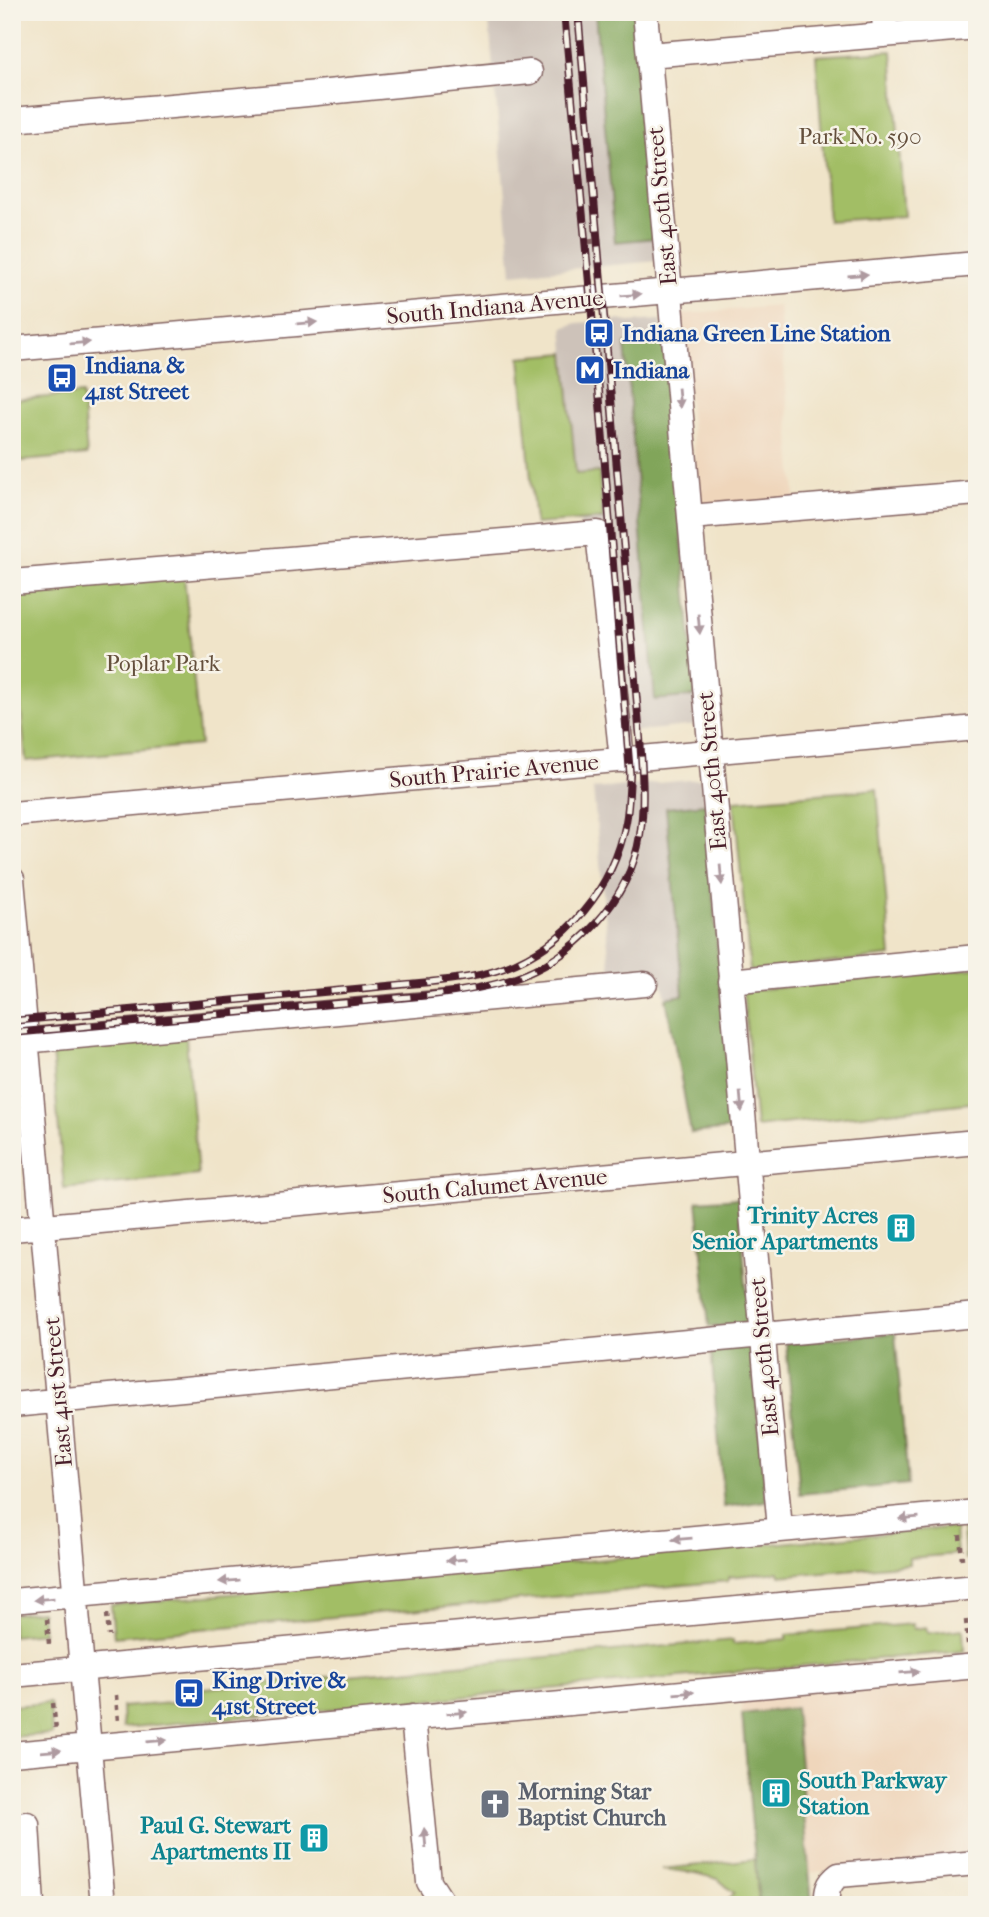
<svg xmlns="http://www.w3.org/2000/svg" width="989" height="1917" font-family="'IM FELL French Canon',serif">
<rect width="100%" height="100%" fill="#f7f3e8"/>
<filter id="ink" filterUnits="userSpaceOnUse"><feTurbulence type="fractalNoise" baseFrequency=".0143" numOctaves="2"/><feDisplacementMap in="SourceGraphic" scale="14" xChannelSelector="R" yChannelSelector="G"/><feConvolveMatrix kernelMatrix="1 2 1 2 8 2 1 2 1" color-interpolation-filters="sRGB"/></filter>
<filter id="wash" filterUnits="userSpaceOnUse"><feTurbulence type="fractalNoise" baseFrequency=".00686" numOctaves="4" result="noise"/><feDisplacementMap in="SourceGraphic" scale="28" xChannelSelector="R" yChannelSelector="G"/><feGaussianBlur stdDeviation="1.57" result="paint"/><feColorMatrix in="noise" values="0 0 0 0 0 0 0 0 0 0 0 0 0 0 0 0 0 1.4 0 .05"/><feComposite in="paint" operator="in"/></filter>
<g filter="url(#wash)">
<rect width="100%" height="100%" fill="#f0e4c9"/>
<!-- built -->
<path fill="#efd6bb" d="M864,12H977V27L866,37Z
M779,306L796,508L700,516L681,314Z
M971,1678L977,1679V1856L810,1873L795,1709L742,1714L741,1698Z"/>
<!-- industrial -->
<path fill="#cdc2b9" d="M488,12H595L615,241L656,238L658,261L512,274Z
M619,320L629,322L659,320L661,321L664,340L626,343L696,696L697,725L619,733L598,533L581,534L563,328L577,323Z
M701,779L705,804L666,808L683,996L666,998L662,982L612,987L593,789Z"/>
<!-- green -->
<path fill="#a2be65" stroke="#766e48" stroke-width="2" d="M892,51L904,216L828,221L816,56Z
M565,353L576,474L599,472L603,519L535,524L520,357Z
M82,394L87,455L12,462V400Z
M184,575L200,745L26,761L12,617V593Z
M877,789L891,956L750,971L734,801Z
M977,968V1102L756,1127L743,991Z
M186,1038L198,1175L64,1189L52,1051Z
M977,1525V1559L965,1560L963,1526Z
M955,1527L957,1554L909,1558V1564L780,1576L779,1572L728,1577V1581L114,1637L111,1605Z
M41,1611L43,1633L12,1636V1614Z
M912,1624L913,1629L926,1627L928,1633L963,1629L964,1651L123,1728L122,1707L195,1701V1689L733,1640V1644L787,1639V1635Z
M50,1703L52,1734L12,1737V1706Z
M755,1859L759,1905H723L734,1893L718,1879L696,1873L662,1869Z"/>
<!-- forest -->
<path fill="#81a55a" stroke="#666242" stroke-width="2" d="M595,12H637L656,238L615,242Z
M664,340L696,696L655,700L625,344Z
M705,804L733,1129L691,1133L666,998L683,995L666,808Z
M739,1198L749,1323L709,1327L697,1201Z
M895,1333L908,1484L800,1494L786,1343Z
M751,1345L766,1501L724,1507L711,1349Z
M795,1708L812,1905H759L742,1714Z"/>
</g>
<g filter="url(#ink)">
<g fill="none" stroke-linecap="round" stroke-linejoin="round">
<!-- minor casing -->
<g stroke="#846462" stroke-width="27">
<path id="minor" d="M645,12L780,1529
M884,12L885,35
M649,55L977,27
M12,120L297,95L530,72
M12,349L977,264
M690,517L977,493
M12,582L598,533L622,760
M12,814L977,728
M12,879L103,1905
M730,981L977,957
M12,1042L645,984
M12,1229L977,1142
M12,1405L977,1315
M12,1601L977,1512
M12,1675L977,1587
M413,1717L429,1882L444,1905
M12,1754L977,1666
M12,1826L27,1824L32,1905
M827,1905C826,1891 828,1883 839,1875L977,1863"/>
</g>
<!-- path -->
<path stroke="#846462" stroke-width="4.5" stroke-dasharray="5 5" stroke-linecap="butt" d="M591,239L592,247
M600,343L601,351
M960,1535L962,1559
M107,1614L109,1636
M47,1619L49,1644
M966,1620L968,1644
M116,1695L118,1722
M53,1703L56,1730"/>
<!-- minor -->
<use href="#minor" stroke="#fff" stroke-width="24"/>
<!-- rail casing -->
<g stroke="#4a1f2b" stroke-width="8">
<path id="rail" d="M12,1021L430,982C454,979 480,977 504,968C566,945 614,888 626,822C629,807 629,790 630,774L599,391L564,12
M12,1033L431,995C458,992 484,988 510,980C573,960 630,901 640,835C645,803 642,770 640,738L578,12"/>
</g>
<!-- rail -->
<use href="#rail" stroke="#f7f3e8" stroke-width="5" stroke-dasharray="16" stroke-linecap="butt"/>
</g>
<!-- one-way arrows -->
<defs><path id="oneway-solid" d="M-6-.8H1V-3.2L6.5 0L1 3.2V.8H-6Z" transform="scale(1.75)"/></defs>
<g fill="#ae9aa0">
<use href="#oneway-solid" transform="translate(858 275) rotate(-5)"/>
<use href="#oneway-solid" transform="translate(631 295) rotate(-5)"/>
<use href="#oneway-solid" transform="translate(307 323) rotate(-5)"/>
<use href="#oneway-solid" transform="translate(80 343) rotate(-5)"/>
<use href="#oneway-solid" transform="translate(679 398) rotate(85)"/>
<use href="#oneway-solid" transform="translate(699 624) rotate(85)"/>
<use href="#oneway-solid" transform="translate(721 875) rotate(85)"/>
<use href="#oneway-solid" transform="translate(741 1102) rotate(85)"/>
<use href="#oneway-solid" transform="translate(909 1518) rotate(175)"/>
<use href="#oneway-solid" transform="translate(682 1539) rotate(175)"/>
<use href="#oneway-solid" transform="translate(456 1560) rotate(175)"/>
<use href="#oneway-solid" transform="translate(229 1581) rotate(175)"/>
<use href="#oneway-solid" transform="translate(44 1599) rotate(175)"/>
<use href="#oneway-solid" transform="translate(910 1672) rotate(-5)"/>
<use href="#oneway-solid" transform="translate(684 1693) rotate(-5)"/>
<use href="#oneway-solid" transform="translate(457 1713) rotate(-5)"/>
<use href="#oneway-solid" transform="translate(157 1741) rotate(-5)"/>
<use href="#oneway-solid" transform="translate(51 1751) rotate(-5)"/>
<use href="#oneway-solid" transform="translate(425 1838) rotate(-95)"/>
</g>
</g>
<!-- icons -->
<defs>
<g id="bus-square" transform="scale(1.575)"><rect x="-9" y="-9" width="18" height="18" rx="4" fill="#1a4fb4" stroke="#f7f3e8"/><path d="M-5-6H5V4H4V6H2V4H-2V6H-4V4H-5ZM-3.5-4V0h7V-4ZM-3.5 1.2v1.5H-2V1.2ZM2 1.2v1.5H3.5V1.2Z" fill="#fff"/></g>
<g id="metro-square" transform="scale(1.575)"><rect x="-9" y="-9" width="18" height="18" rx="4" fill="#1a4fb4" stroke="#f7f3e8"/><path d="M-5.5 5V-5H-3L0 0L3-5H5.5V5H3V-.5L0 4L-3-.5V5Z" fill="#fff"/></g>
<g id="building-square" transform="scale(1.575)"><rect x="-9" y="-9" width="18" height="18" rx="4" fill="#0f9aa8" stroke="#f7f3e8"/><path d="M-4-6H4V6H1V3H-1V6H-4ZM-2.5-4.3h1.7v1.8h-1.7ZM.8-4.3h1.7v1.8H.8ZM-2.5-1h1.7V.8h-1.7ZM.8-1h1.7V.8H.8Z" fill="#fff"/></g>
<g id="church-square" transform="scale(1.575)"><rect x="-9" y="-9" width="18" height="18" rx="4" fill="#6b7280" stroke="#f7f3e8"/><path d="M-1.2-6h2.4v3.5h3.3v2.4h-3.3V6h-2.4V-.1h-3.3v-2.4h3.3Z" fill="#fff"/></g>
</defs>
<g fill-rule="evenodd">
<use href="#bus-square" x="599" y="333"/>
<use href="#metro-square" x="590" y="370"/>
<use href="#bus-square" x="62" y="378"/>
<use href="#building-square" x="901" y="1228"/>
<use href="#bus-square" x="189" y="1693"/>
<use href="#building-square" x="776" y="1793"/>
<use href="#church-square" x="495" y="1804"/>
<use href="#building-square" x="314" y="1838"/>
</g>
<g text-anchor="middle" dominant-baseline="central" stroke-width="5" stroke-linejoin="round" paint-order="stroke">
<!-- park labels -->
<g font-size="23" fill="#644f3c" stroke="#f7f3e8">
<text x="860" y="136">Park No. 590</text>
<text x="163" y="663">Poplar Park</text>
</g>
<!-- street labels -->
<g font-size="23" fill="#4a1f2b" stroke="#f7f3e8">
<text transform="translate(662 206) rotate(-95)">East 40th Street</text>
<text transform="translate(495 307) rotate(-5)">South Indiana Avenue</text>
<text transform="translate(494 771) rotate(-5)">South Prairie Avenue</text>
<text transform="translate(712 771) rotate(-95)">East 40th Street</text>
<text transform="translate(495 1186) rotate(-5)">South Calumet Avenue</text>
<text transform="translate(764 1357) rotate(-95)">East 40th Street</text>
<text transform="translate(58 1392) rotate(-95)">East 41st Street</text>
</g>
<!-- transit labels -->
<g font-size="23" font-weight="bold" fill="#164399" stroke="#f7f3e8" text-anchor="start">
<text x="622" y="333">Indiana Green Line Station</text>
<text x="85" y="365">Indiana &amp;<tspan x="85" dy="26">41st Street</tspan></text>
<text x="613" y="370">Indiana</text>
<text x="212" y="1680">King Drive &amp;<tspan x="212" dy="26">41st Street</tspan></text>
</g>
<!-- culture labels -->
<g font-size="23" font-weight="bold" fill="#0d838f" stroke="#f7f3e8" text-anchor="end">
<text x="878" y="1215">Trinity Acres<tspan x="878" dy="26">Senior Apartments</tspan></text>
<text x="799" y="1780" text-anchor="start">South Parkway<tspan x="799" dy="26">Station</tspan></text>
<text x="291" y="1825">Paul G. Stewart<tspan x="291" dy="26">Apartments II</tspan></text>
</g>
<!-- worship labels -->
<g font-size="23" font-weight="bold" fill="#5b616d" stroke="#f7f3e8" text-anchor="start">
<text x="518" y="1791">Morning Star<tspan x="518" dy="26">Baptist Church</tspan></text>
</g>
</g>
<!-- margin -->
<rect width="989" height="1917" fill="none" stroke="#f7f3e8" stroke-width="42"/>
</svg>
